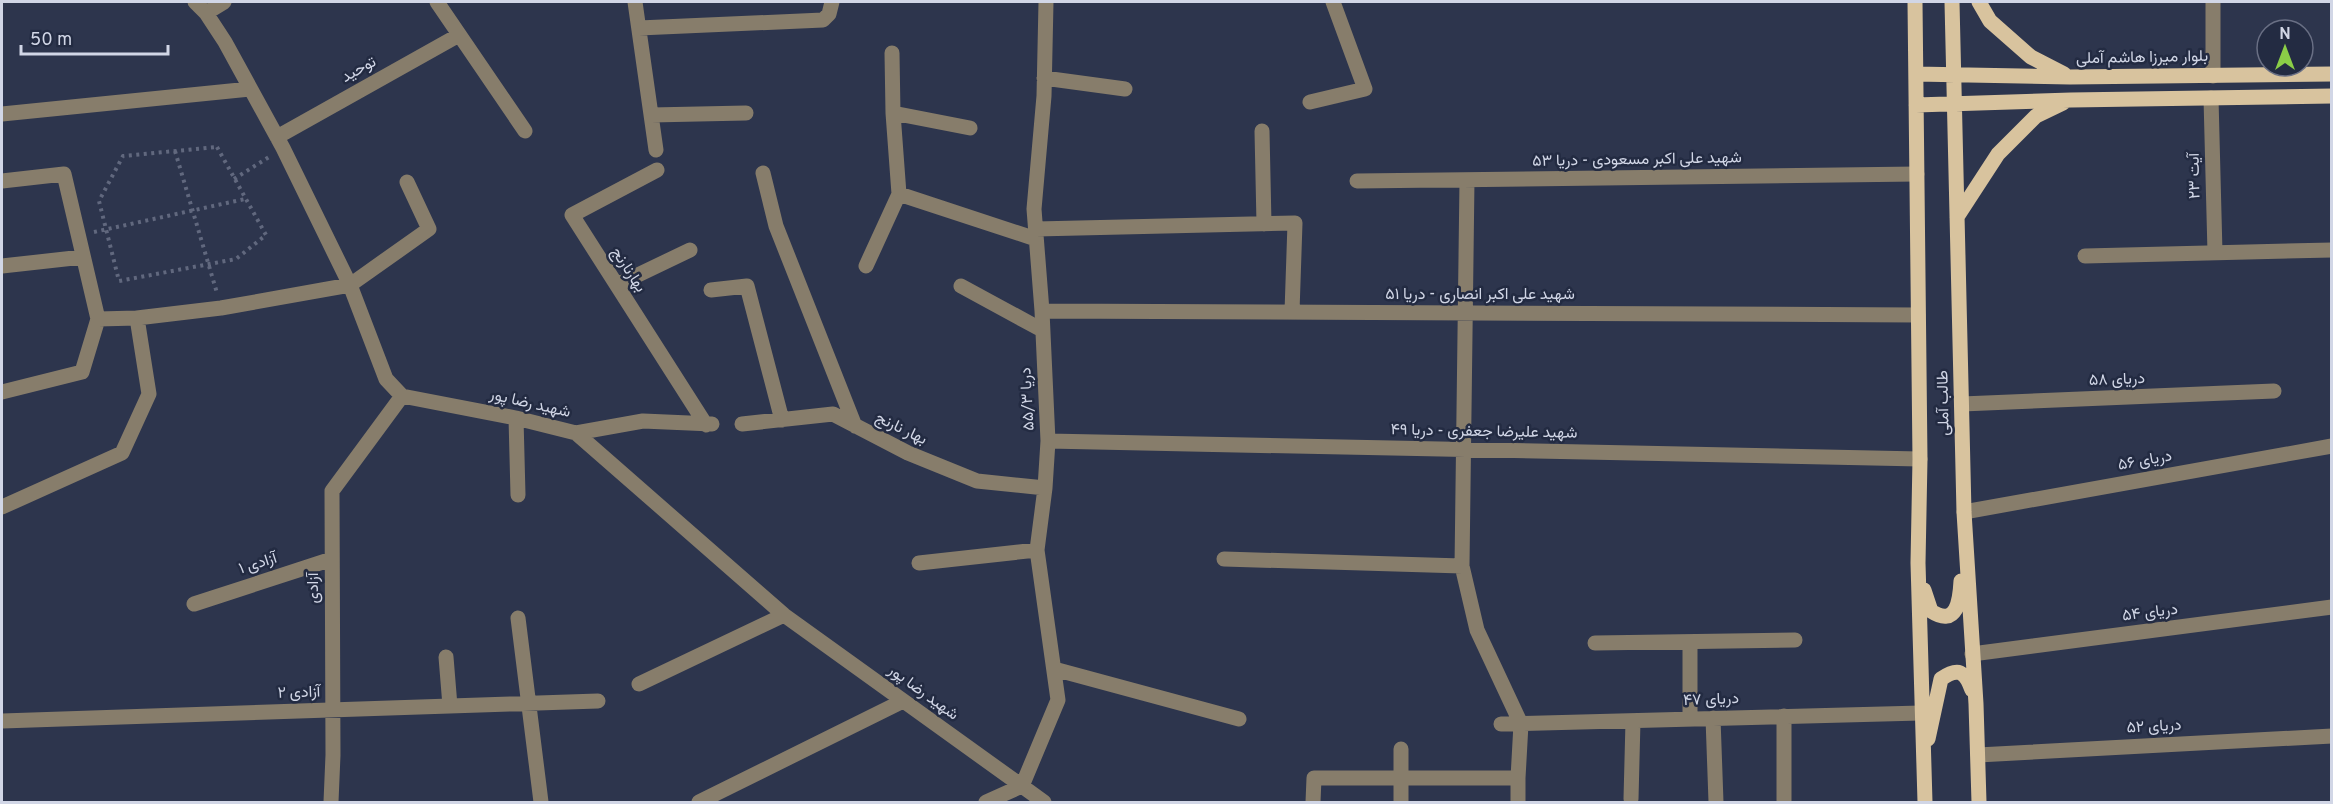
<svg xmlns="http://www.w3.org/2000/svg" width="2333" height="804" font-family="Overpass,Vazirmatn,sans-serif">
<rect width="100%" height="100%" fill="#2d354d"/>
<g fill="none" stroke-linecap="round" stroke-linejoin="round">
<!-- path -->
<path stroke="#61687e" stroke-width="4" stroke-dasharray="3 4.5" stroke-linecap="butt" d="M217,147L266,235L236,259L119,281L99,201L123,156Z
M175,151L217,293
M234,179L269,157
M94,232L245,199"/>
<!-- minor -->
<path stroke="#877d6b" stroke-width="15" d="M195,2L206,13L225,42L283,148L350,285L386,379L402,396L516,418L576,433L784,615L1044,802
M437,2L525,131
M635,2L656,150
M206,13L224,2
M639,28L823,20L829,14L832,2
M2213,76V2
M1044,78L1125,89
M2211,98L2215,253
M1310,102L1365,89L1333,2
M893,113L970,128
M2,114L250,89
M651,115L746,113
M1262,131L1264,224
M277,137L459,35
M657,170L572,215L706,425
M763,173L776,226L855,426
M2,181L64,174L98,319
M1357,181L1917,174
M899,194L1036,239
M1036,229L1295,223L1292,312
M2085,256L2332,250
M2,266L83,257
M866,266L899,194L893,113L892,53
M617,285L690,250
M961,286L1042,330
M711,290L747,286L782,420
M1042,311L1918,315
M2,392L82,372L98,319L137,318
M1962,404L2274,391
M516,418L518,495
M742,424L833,414L908,453L977,481L1045,488
M576,433L643,421L712,424
M1048,441L1920,459
M2,507L122,453L149,394L137,318L221,308L350,285L429,229L407,182
M1964,512L2332,446
M1224,559L1462,566
M919,563L1037,550
M194,604L332,559
M518,618L541,802
M1595,643L1795,640
M1972,654L2332,607
M446,657L450,706
M1054,669L1239,719
M639,684L784,615
M1784,716V802
M1713,718L1716,802
M1690,719V642
M2,721L598,701
M1501,724L1921,713
M1401,749V802
M1978,755L2332,736
M1518,778V802
M1631,799L1633,721
M331,802L333,755L332,491L402,396
M699,802L903,701
M986,802L1022,786L1058,700L1037,550L1045,488L1048,441L1042,311L1034,209L1044,96L1046,2
M1313,802L1314,778H1518L1521,724L1477,630L1462,566L1467,180"/>
<!-- major -->
<path stroke="#d8c39e" stroke-width="15" d="M1915,2L1920,459L1918,563L1925,802
M1952,2L1964,512L1976,704L1979,802
M1979,2L1990,21L2031,57L2064,74
M1916,74L2070,77L2332,74
M1916,105L2071,100L2332,96
M1957,217L1998,154L2036,116L2063,103
M1924,590L1931,611C1957,628 1960,600 1961,581
M1928,739L1941,679C1958,667 1965,671 1972,690"/>
</g>
<g text-anchor="middle" dominant-baseline="central" stroke-width="5" stroke-linejoin="round" paint-order="stroke">
<!-- street labels -->
<g font-size="16" fill="#d1d6e6" stroke="#232b42">
<text transform="translate(2142 58) rotate(-1)">بلوار میرزا هاشم آملی</text>
<text transform="translate(359 70) rotate(-29)">توحید</text>
<text transform="translate(1637 160) rotate(-1)">شهید علی اکبر مسعودی - دریا ۵۳</text>
<text transform="translate(2195 176) rotate(-91)">آیت ۲۳</text>
<text transform="translate(628 270) rotate(57)">بهارنارنج</text>
<text x="1480" y="295">شهید علی اکبر انصاری - دریا ۵۱</text>
<text transform="translate(2117 380) rotate(-2)">دریای ۵۸</text>
<text transform="translate(1028 399) rotate(-93)">دریا ۵۵/۳</text>
<text transform="translate(1944 403) rotate(-91)">طالب آملی</text>
<text transform="translate(530 404) rotate(13)">شهید رضا پور</text>
<text transform="translate(901 429) rotate(26)">بهار نارنج</text>
<text transform="translate(1484 432) rotate(1)">شهید علیرضا جعفری - دریا ۴۹</text>
<text transform="translate(2145 461) rotate(-10)">دریای ۵۶</text>
<text transform="translate(258 564) rotate(-18)">آزادی ۱</text>
<text transform="translate(314 588) rotate(-90)">آزادی</text>
<text transform="translate(2150 613) rotate(-7)">دریای ۵۴</text>
<text transform="translate(299 693) rotate(-2)">آزادی ۲</text>
<text transform="translate(923 693) rotate(36)">شهید رضا پور</text>
<text transform="translate(1711 700) rotate(-2)">دریای ۴۷</text>
<text transform="translate(2154 727) rotate(-3)">دریای ۵۲</text>
</g>
</g>
<!-- border -->
<rect width="2333" height="804" fill="none" stroke="#d1d6e6" stroke-width="6"/>
<!-- north arrow -->
<g transform="translate(2285 48)"><circle r="28" fill="#232b42" stroke="#696f84" stroke-width="1.5"/>
<path d="M0-4.5L10 22L0 15L-10 22Z" fill="#8bce47"/>
<text y="-9" font-size="16" font-weight="bold" text-anchor="middle" fill="#d1d6e6">N</text>
</g>
<!-- scale -->
<path d="M21 45v9h147v-9" fill="none" stroke="#d1d6e6" stroke-width="3"/>
<text x="30" y="45" font-size="18" fill="#d1d6e6" stroke="#232b42" stroke-width="4.5" paint-order="stroke">50 m</text>
</svg>
